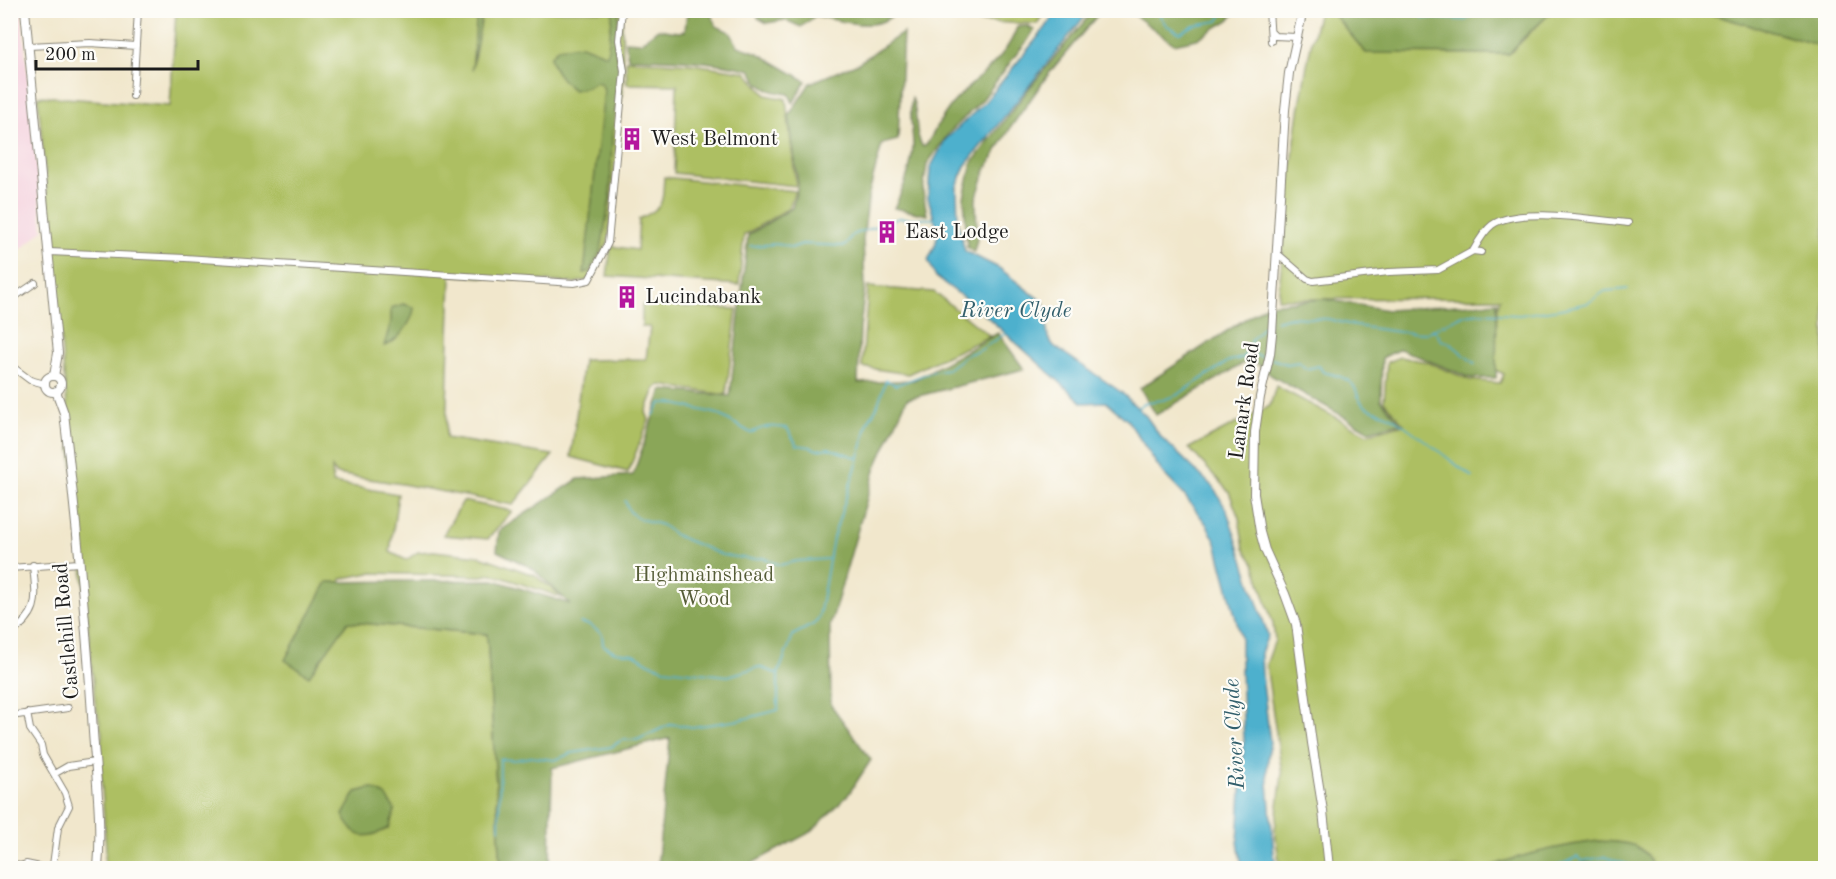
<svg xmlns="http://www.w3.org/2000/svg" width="1836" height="879" font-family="'Old Standard TT',serif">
<rect width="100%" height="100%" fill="#fdfcf7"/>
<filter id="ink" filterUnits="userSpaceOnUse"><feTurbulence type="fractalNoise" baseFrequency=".0167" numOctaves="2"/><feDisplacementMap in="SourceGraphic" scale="12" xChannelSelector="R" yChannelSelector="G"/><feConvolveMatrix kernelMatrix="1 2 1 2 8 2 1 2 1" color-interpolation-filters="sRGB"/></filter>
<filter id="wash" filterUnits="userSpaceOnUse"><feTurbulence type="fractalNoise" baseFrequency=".008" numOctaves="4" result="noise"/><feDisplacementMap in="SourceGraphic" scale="24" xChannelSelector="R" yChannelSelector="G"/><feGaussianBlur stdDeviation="1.35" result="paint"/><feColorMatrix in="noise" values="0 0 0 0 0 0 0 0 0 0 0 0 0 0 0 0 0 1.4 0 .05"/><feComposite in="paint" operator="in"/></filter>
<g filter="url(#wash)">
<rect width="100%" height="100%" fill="#f1e7cc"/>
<!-- built -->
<path fill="#f4cfdd" d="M21,10L43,230L11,258L10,11Z"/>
<!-- green -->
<path fill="#adbf62" stroke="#646e3f" stroke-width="1.5" d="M193,10L622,11L623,81L608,243L589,280L574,283L451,275L446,438L553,455L513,505L402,484L336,474L332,468L333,483L398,494L390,552L406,560L418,552L434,551L480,556L534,575L564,598L492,574L482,576L369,573L341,579L348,622L487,634L501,868H104L106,849L100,758L102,733L95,702L38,99L39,96L170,106L176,11Z
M1553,10L1700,11L1825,47V868H1280L1275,830L1282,774L1266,665L1275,640L1273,624L1254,563L1244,549L1239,518L1229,492L1189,448L1270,406L1276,386L1367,434L1404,424L1384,401L1387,362L1400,357L1427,362L1470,380L1500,383L1504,374L1484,365L1500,298L1278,299C1288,202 1295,105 1319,11H1331L1366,53L1509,54Z
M919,11V10L1045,11L1037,24L920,19Z
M626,60L692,64L746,72L766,95L786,99L796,186L674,173L677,85L627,84Z
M664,177L795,191L789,208L744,235L739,285L607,276L611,246L637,250L639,219C665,207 662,204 664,177Z
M868,287L934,292L990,336L908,374L862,367Z
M642,305L737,309L726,395L660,385L655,389L646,412L649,420L628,472L571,457L583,360L646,359L650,327H642Z
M463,501L512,511L488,539L443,535Z"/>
<!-- forest -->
<path fill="#8aa658" stroke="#53613a" stroke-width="1.5" d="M1183,10L1187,12L1191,10L1237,11L1229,20L1197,39L1174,44L1129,11Z
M477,11H483L472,70Z
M613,11H619L615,47L620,68L612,138L610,198L601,250L589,272L584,273L604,91L602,84L596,82L587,87L574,90C563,83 553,69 550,57L558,48L582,45L607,55Z
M687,11H710L716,26L730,32L738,46L758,53L806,81L793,103L789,94C770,92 759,89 751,70C711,60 669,59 628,58L625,41L641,42L658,29L678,32L685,31Z
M757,11V10L897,11C877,35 841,20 815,16L801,27L785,20L767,23L758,18Z
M1093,11H1103H1101L1050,72L1011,127L986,169L976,199L977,239L974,252L967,247L964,197L972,163L1030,87Z
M1331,11H1553L1522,39L1509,54L1366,53Z
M1700,11H1825V47Z
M1027,26L1034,30L1028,40L1018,52L983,99L949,133L927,164L923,191L927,215L894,208C904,188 912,167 913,145C913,128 908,113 912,98C919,114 913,133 923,147L927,144C935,131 942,116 952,104C974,78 1006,61 1017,27Z
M903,33L898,140L882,144L869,193L863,239L865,286L860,328L858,383L914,380L998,333L1024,369L907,399L876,467L830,626L831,705L871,760L848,795L811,832L743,868H657L670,738L552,768L550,868H501L487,634L348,622L309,676L285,660L327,582L494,580L570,604L532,568L497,551L499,531L578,479L633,475L662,390L730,396L748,235L792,208L798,185L789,115L810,83L858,63Z
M1324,299L1388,310L1497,302L1496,378H1471L1400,349L1382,358L1381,400L1401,423L1369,431L1272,376L1251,359L1156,415L1140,388L1268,304Z
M403,304L414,307C414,320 397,343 384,346L391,322V308Z
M371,788L386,795L395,810L389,828C366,840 355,840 343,815L356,792Z
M1598,841C1623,842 1645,841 1653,868H1618L1585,863L1575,868H1486C1523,854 1559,846 1598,841Z"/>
<!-- water -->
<path fill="#4eb0cd" stroke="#356674" stroke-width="1.5" d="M1057,11H1089L965,166L957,187L958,224L965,251L999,268L1044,303L1048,338L1054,346L1121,392L1146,416L1160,436L1214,488L1227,511L1268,635L1261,653L1262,675L1270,741L1267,771L1274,855L1277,868H1242L1238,841L1244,741L1241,672V638L1216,543L1207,525L1184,495L1162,472L1128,421L1106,402L1083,403L975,306L936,277L928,260L935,246L938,232L928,198L930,168L946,139L985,102L1046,27Z"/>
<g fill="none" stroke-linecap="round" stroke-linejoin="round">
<!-- stream -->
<path stroke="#4eb0cd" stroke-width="1.5" d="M1156,10L1166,25L1180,33L1194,25L1218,21L1225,10
M1358,10L1367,17L1398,10
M1409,10L1424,18L1466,20L1472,15L1475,10
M750,246C765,246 777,241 791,248L802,244L845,246L852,235L899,218L936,219
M1276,321L1290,317L1328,319L1356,326L1399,332L1426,333L1463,315L1481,313L1519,315L1560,309L1588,303L1605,291L1628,289
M1434,329L1441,340L1450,343L1475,364
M1243,358L1256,355L1264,357
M1272,359L1287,364L1299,362L1306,369L1319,366L1323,372C1334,375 1349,377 1355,388C1358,394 1358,400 1364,405C1372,412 1384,412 1393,418C1421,436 1446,457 1472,477
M1138,407L1147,402L1163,400L1177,395L1229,361L1243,358L1252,339L1268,322
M653,416L661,403H671L718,414L751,433C758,429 768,425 777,427C780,427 784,428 787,428L797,445L811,447L817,450L828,448L858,458
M625,501L630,512L637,518L662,525L675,535L722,555L750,559L763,558L780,565L797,561L828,559
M580,623L590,625L602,634L603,645L615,652L634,654L649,663L665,669L728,676L759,667L778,674
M499,829L500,759L514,760L531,757L555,760L572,753L611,747L622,740H637L671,724L692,727L740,720L778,710V674L793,635L814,624L819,617L833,538L857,464L868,422L877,407L886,380L896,385L934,371L948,369L968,354L979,351L1006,333
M1554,868L1577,857L1582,861L1604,857L1639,868"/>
</g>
</g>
<g filter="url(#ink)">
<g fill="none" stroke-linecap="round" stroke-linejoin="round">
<!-- minor casing -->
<g stroke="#868274" stroke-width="8">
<path id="minor" d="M1269,10L1271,41
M1271,32L1275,36L1296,37
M29,46L90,43L136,46
M133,96L138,10
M1473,251C1478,242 1484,231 1492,225C1519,206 1595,220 1628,223
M49,252L185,258L574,283L589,280L608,243L624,71L619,40L622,10
M1278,254L1307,279L1313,281L1389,272L1438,270L1473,251L1481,252
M10,300L35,283
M10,365L30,380L45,384
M10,568L79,563
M10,634C41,612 36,599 33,565
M27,713L30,729L41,745L43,755L65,793L69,806L58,828L53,865L49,868
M10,716L68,708
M54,774L68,766L95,762
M10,799L15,808L10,821
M10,864L20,866L26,864L45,868"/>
</g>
<!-- major casing -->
<g stroke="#868274" stroke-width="10">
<path id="major" d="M25,10L58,353L54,376
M1303,10L1289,73L1285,110L1272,334L1270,354L1260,397L1255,432L1254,494L1260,532L1265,550L1285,594L1296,624L1312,743L1323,811L1329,868
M45 384a8 8 0 1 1 16 0a8 8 0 1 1-16 0Z
M56,391L64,413C76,519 87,625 93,732C96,777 102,823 98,868"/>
</g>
<!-- minor -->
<use href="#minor" stroke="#fff" stroke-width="6"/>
<!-- major -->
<use href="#major" stroke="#fff" stroke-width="8"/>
</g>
</g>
<!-- icons -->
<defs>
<g id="building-bare" transform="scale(1.8)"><path d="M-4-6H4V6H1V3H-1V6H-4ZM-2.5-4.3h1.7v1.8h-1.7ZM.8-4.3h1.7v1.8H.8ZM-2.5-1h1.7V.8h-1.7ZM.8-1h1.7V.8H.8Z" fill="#b5179e" stroke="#fdfcf7" stroke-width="2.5" paint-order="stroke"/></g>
</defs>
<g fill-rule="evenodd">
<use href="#building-bare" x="632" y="139"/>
<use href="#building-bare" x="887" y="232"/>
<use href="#building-bare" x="627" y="297"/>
</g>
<g text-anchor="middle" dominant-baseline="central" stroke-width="4.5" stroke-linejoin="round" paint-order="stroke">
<!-- poi labels -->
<g font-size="21" fill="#1c1c1c" stroke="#fdfcf7" text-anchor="start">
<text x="650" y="139">West Belmont</text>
<text x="905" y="232">East Lodge</text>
<text x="645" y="297">Lucindabank</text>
</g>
<!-- street labels -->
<g font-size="21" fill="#1c1c1c" stroke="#fdfcf7">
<text transform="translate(1245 401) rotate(-82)">Lanark Road</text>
<text transform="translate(67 631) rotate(-95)">Castlehill Road</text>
</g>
<!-- park labels -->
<g font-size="21" fill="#565d38" stroke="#fdfcf7">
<text x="704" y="575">Highmainshead<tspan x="704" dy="24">Wood</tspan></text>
</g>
<!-- water labels -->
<g font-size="22" font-style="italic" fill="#325f6c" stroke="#fdfcf7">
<text x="1016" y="311">River Clyde</text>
<text transform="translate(1235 734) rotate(-93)">River Clyde</text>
</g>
</g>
<!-- margin -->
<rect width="1836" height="879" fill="none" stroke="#fdfcf7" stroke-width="36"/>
<!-- scale -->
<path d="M36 60v9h162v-9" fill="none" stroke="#1c1c1c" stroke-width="3"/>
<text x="45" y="60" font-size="18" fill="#1c1c1c" stroke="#fdfcf7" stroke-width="4.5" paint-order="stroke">200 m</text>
</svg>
